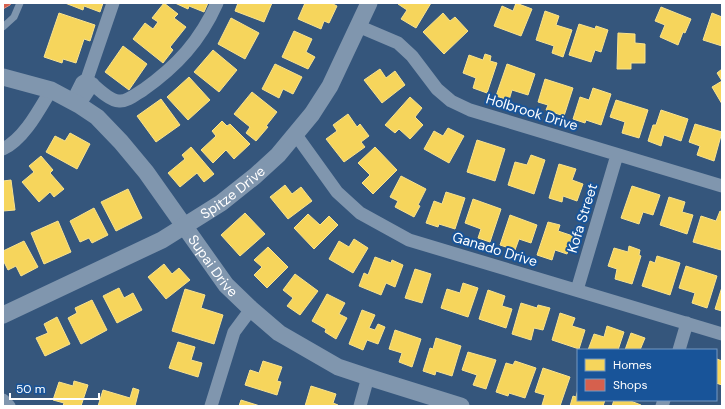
<svg xmlns="http://www.w3.org/2000/svg" width="725" height="409" font-family="'DM Sans',sans-serif">
<rect width="100%" height="100%" fill="#35567c"/>
<!-- homes -->
<path fill="#f6d55c" stroke="#f9e28d" d="M65,3H103L100,12L84,6L83,10Z
M164,3L178,14L174,18L186,27L170,47L173,50L163,63L133,39L145,23L153,29L158,22L152,18Z
M175,3H208L204,12L189,6L188,9Z
M238,3H272L264,22L235,11Z
M305,3H331L337,6L329,23L324,21L321,29L298,19Z
M398,3H431L416,28L401,19L407,10L398,4Z
M516,3L532,9L521,36L494,26L502,6L513,11Z
M661,7L691,19L685,33L683,32L678,45L660,37L665,25L655,21Z
M545,11L559,16L556,25L572,30L563,57L552,53L554,46L536,40Z
M59,13L95,25L90,41L84,39L76,63L63,59L62,63L44,57Z
M443,13L450,21L455,17L468,31L444,54L423,32Z
M712,13L722,17V46L703,40Z
M231,18L259,33L245,59L218,44Z
M579,24L595,29L596,26L608,30L601,52L595,50L591,62L569,55Z
M294,31L312,39L306,52L315,57L308,69L282,57Z
M618,33L635,34V43L645,44V63H631V69H617Z
M123,46L147,64L129,90L105,72Z
M213,50L237,70L219,92L194,72Z
M485,54L491,56L490,61L497,63L487,93L473,88L476,78L463,73L469,55L483,60Z
M275,64L302,77L293,94L283,89L279,98L262,89Z
M507,64L535,74L528,95L512,90L509,100L496,96Z
M380,69L386,78L395,71L405,85L382,103L364,80Z
M722,69V81L717,73Z
M189,77L210,100L188,120L167,97Z
M545,79L573,88L564,116L546,110L548,105L538,102Z
M722,81V104L712,87Z
M593,88L611,94L601,125L586,120L585,123L573,119L580,97L589,100Z
M252,92L277,112L266,126L268,127L256,141L246,133L250,127L234,114Z
M410,97L422,108L415,117L423,125L410,139L399,129L395,133L385,125Z
M161,99L180,125L156,142L137,116Z
M616,100L648,110L639,138L622,133L625,122L610,117Z
M661,110L688,119L681,141L664,135L661,146L648,141L653,125H656Z
M348,114L357,127L360,124L369,136L361,142L365,147L344,162L326,139L337,131L333,125Z
M222,121L227,126L230,124L250,144L234,159L226,150L213,163L201,150L216,136L212,131Z
M695,124L722,132L714,161L697,155L700,146L689,142Z
M448,128L464,136L449,163L424,149L434,131L443,136Z
M70,133L90,144L77,169L46,152L55,136L65,141Z
M477,140L505,149L495,181L467,172Z
M191,147L214,174L204,182L197,173L180,187L168,173L185,159L182,155Z
M375,147L397,170L373,194L362,183L370,175L358,163Z
M531,155L545,160L534,194L508,185L515,162L527,165Z
M41,156L53,170L50,173L64,189L54,197L50,192L39,202L22,182L34,172L29,166Z
M559,164L576,169L572,180L583,184L577,201L563,196L562,202L549,198Z
M401,176L426,189L418,205L420,206L414,217L395,207L398,201L390,197Z
M11,180L15,210L3,211V181Z
M285,185L292,194L301,187L312,201L288,219L270,197Z
M632,186L660,195L653,215L643,212L639,224L621,218Z
M128,189L142,218L116,231L101,202Z
M446,192L465,198L455,229L439,224L438,227L426,223L434,201L442,204Z
M669,197L685,202L682,212L693,215L687,234L660,225Z
M473,199L501,209L490,242L478,238L481,229L465,223Z
M94,208L108,235L92,243L89,238L80,242L70,221Z
M720,211L722,212V246L721,250L693,242L701,216L716,221Z
M245,213L265,234L240,256L221,235Z
M308,214L320,225L329,216L338,225L314,249L294,228Z
M510,215L537,225L531,243L519,239L515,250L500,245Z
M58,221L71,252L44,264L31,233Z
M548,222L560,225L558,231L573,236L567,254L555,250L552,260L537,255Z
M354,239L368,248L353,273L329,259L339,241L349,247Z
M24,241L38,267L21,276L16,266L8,270L3,260V251Z
M629,246L640,250L639,255L641,256L632,284L615,279L617,269L608,266L614,248L628,252Z
M268,247L288,267L267,288L254,275L262,267L254,260Z
M657,256L680,263L670,295L642,286L650,261L655,263Z
M375,257L391,263L392,260L403,265L395,287L386,283L381,295L359,286L364,273L368,275Z
M164,264L172,274L179,268L190,280L166,299L148,277Z
M686,266L717,276L707,308L692,303L695,293L679,288Z
M415,269L431,274L422,303L405,298Z
M295,274L318,291L300,315L287,306L293,298L283,290Z
M463,283L478,288L468,317L441,308L447,289L460,293Z
M722,287V311L715,309Z
M119,288L124,298L133,293L142,310L117,323L103,296Z
M185,289L205,295L201,308L223,315L214,344L172,331Z
M488,290L505,296L502,306L512,309L506,328L479,319Z
M327,294L345,303L339,314L347,318L336,339L325,332L326,329L312,321Z
M92,300L107,330L81,344L68,318L77,313L75,308Z
M521,303L537,308L538,305L550,308L543,330L534,328L531,340L512,334Z
M362,310L375,315L369,328L375,330L378,324L385,327L378,344L367,340L363,350L349,344Z
M560,313L575,318L572,326L585,330L579,349L552,340Z
M57,317L70,344L45,356L36,338L48,333L44,324Z
M607,326L624,332L618,350H588L594,334L604,337Z
M395,330L421,339L412,367L399,362L402,353L389,349Z
M631,333L645,338L640,350H642H625Z
M436,338L461,346L452,376L436,371L435,375L423,371L430,348L433,349Z
M178,342L195,347L191,360L202,363L198,377L169,368Z
M468,352L496,360L486,389L473,385L477,375L462,370Z
M717,359L722,361V385L716,383Z
M263,361L282,367L277,381L281,382L277,395L245,385L250,370L259,373Z
M515,361L536,368L525,398L509,393L508,396L496,392L506,363L513,365Z
M543,368L570,377L560,406L542,405L545,395L535,392Z
M74,381L88,385L81,406H63L64,403L53,400L59,382L73,386Z
M311,386L336,394L333,403L338,405V406H305Z
M133,388L139,390L135,406H98L103,390L130,398Z
M578,389V400H605L603,406H570L573,396L576,397Z
M241,400L260,406H239Z
M614,400H628L641,405V406H612Z"/>
<!-- shops -->
<path fill="#d6604d" stroke="#e29082" d="M3,3H11L10,5L3,9Z"/>
<g fill="none" stroke-linecap="round" stroke-linejoin="round">
<!-- service -->
<path stroke="#8096ae" stroke-width="7" d="M3,27L14,17L20,3"/>
<!-- minor -->
<path stroke="#8096ae" stroke-width="13" d="M358,26L398,43L412,56L437,89L451,101L470,110L722,186
M87,79C94,85 109,101 119,101C127,102 136,94 143,90C177,66 200,41 217,3
M72,102L82,82L87,79L113,3
M79,105L93,84
M296,135L337,192L360,213L409,240L722,334
M3,149C24,139 39,110 51,90
M577,290L617,155
M679,350L687,323
M3,400L9,406
M211,406L234,332L251,309
M360,406L368,377
M662,406L664,400"/>
<!-- tertiary -->
<g stroke="#8096ae" stroke-width="17">
<path id="s1" d="M3,77L51,90L79,105L97,117L121,142L146,172L226,285L251,309L279,333L338,367L368,377L461,406"/>
<path id="s2" d="M3,315L162,240L221,203L255,176L278,155L312,114L330,86L369,3"/>
</g>
</g>
<g text-anchor="middle" dominant-baseline="central" stroke-width="4" stroke-linejoin="round" paint-order="stroke">
<!-- street labels -->
<g font-size="14" fill="#fff" stroke="#185499">
<text transform="translate(532 112) rotate(17)">Holbrook Drive</text>
<text stroke="none"><textPath href="#s2" startOffset="261">Spitze Drive</textPath></text>
<text transform="translate(582 218) rotate(-73)">Kofa Street</text>
<text transform="translate(495 249) rotate(17)">Ganado Drive</text>
<text stroke="none"><textPath href="#s1" startOffset="292">Supai Drive</textPath></text>
</g>
</g>
<!-- border -->
<rect width="725" height="409" fill="none" stroke="#ffffff" stroke-width="8"/>
<!-- legend -->
<rect x="577" y="349" width="140" height="52" fill="#185499" stroke="#7498c2"/>
<rect x="585" y="359" width="20" height="12" fill="#f6d55c" stroke="#7498c2"/>
<text x="613" y="369" font-size="12" fill="#ffffff">Homes</text>
<rect x="585" y="379" width="20" height="12" fill="#d6604d" stroke="#7498c2"/>
<text x="613" y="389" font-size="12" fill="#ffffff">Shops</text>
<!-- scale -->
<path d="M10 393v6h89v-6" fill="none" stroke="#ffffff" stroke-width="2"/>
<text x="16" y="393" font-size="12" fill="#ffffff" stroke="#185499" stroke-width="3" paint-order="stroke">50 m</text>
</svg>
